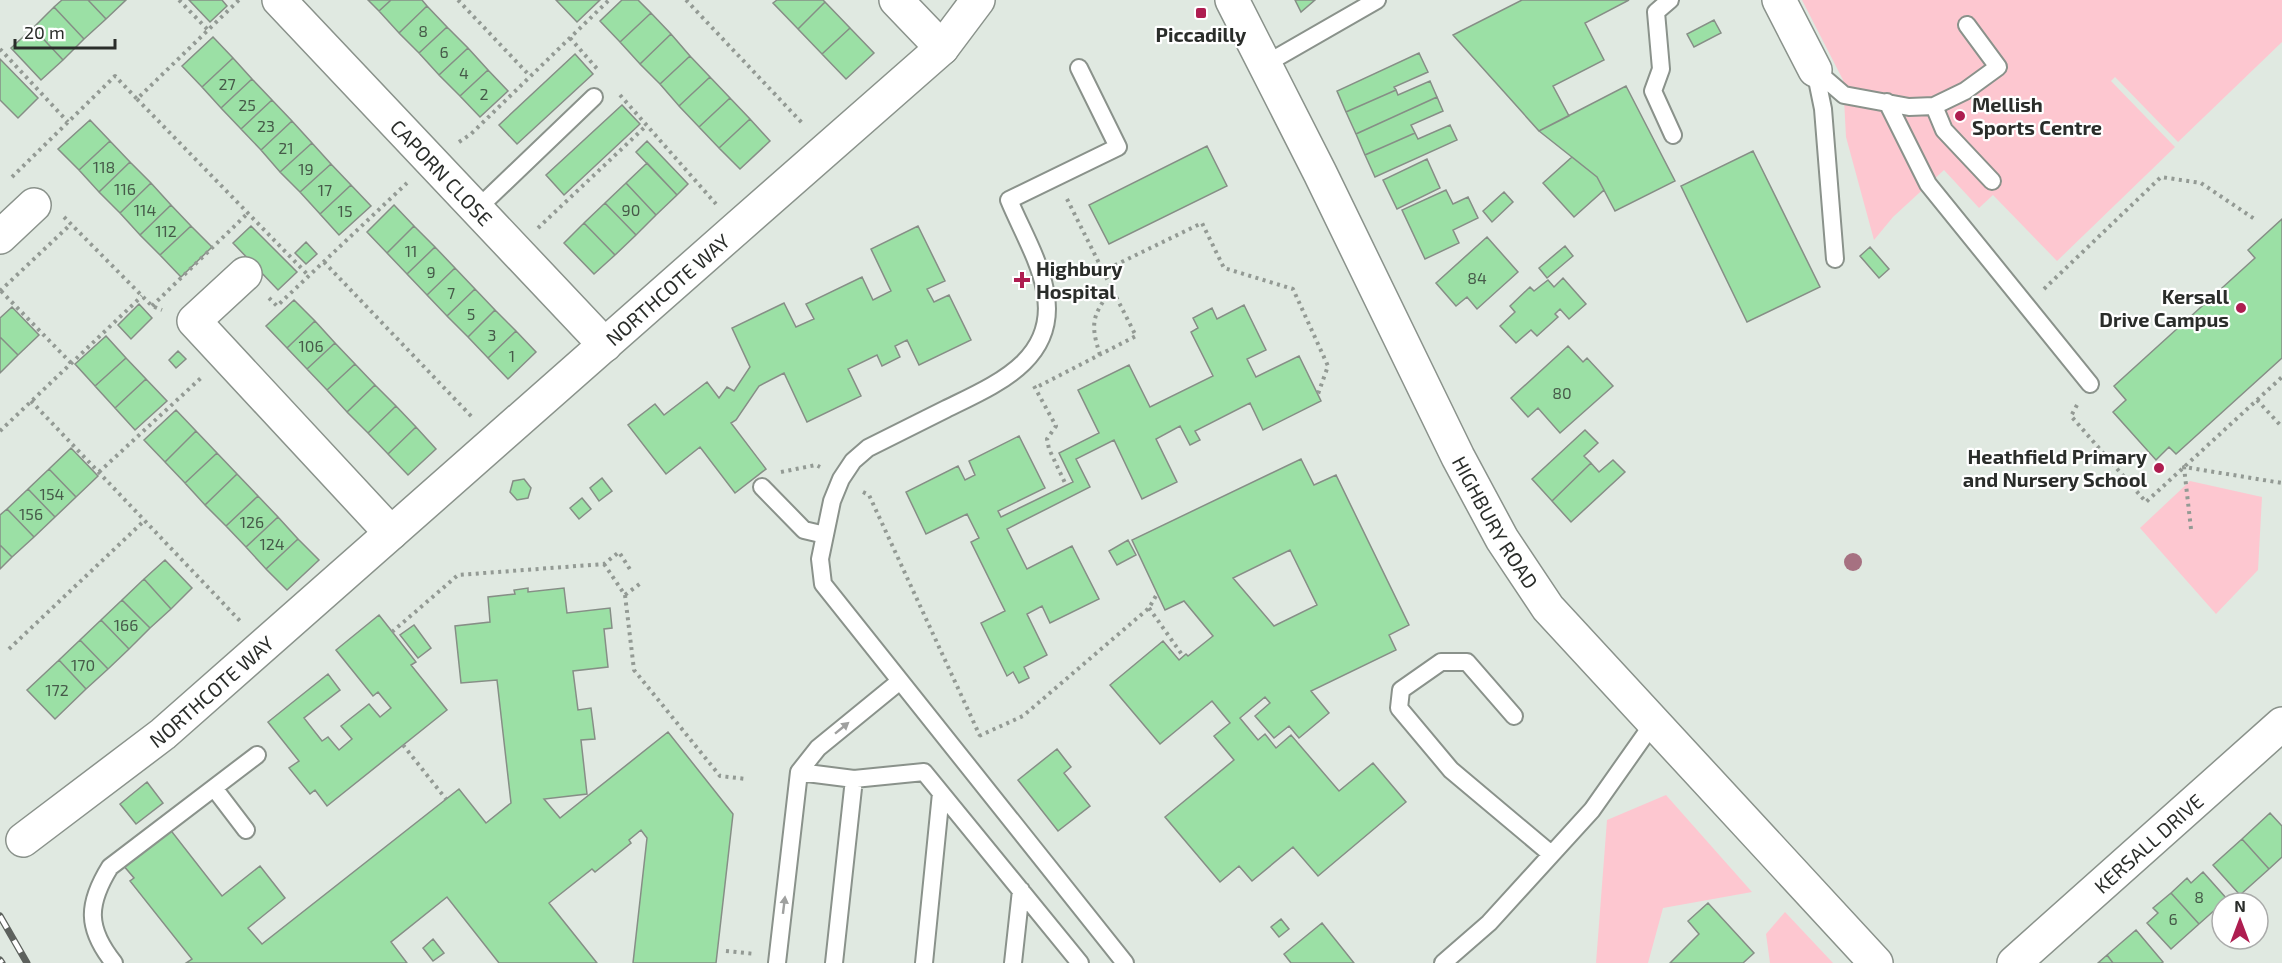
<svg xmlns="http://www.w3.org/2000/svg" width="2282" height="963" font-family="'Exo 2',sans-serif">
<rect width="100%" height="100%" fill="#e0e9e1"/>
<!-- green -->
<path fill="#fdc7d0" d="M1802,0H2282V42L2178,142L2115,77L2111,81L2175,147L2057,261L1993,195L1979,208L1944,170L1893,217L1874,240L1846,137L1843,80Z
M2190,481L2262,497L2258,570L2216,614L2140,528Z
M1666,795L1752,892L1663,908L1648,963H1596L1607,820Z
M1785,912L1833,963H1770L1766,934Z"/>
<!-- building -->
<path fill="#9be0a5" stroke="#868e86" stroke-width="1.5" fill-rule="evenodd" d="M62,0H88L106,19L84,39L54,7Z
M88,0H126L106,19Z
M189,0H222L227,6L210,22Z
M368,0H391L379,11Z
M391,0H422L427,6L399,33L379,11Z
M556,0H600L577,22Z
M622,0H638L651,13L620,42L600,21Z
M777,0H823L825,2L798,29L773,3Z
M1295,0H1315L1301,12Z
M1522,0H1629L1585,23L1604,60L1553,86L1569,116L1539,131L1453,35Z
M825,2L850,28L822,54L798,29Z
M427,6L447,27L419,53L399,33Z
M54,7L84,39L63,60L33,28Z
M651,13L671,34L640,64L620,42Z
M1714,20L1721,33L1694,47L1687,34Z
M447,27L468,48L439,75L419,53Z
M33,28L63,60L41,80L11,48Z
M850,28L874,53L846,79L822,54Z
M671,34L690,56L660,84L640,64Z
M213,37L233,58L202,87L182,66Z
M468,48L488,70L460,96L439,75Z
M1419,53L1428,72L1394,87L1396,90L1346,112L1337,91Z
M575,54L593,74L517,144L499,125Z
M690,56L710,77L679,106L660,84Z
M233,58L252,79L221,108L202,87Z
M0,59L38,98L18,118L0,100Z
M488,70L508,91L480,117L460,96Z
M710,77L730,98L699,127L679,106Z
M252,79L272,100L241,129L221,108Z
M1430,81L1437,97L1356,134L1346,112L1396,90L1398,95Z
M1626,86L1675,181L1615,211L1597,177L1539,131Z
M1437,97L1443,111L1411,125L1415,133L1365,155L1356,134Z
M730,98L750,119L719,148L699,127Z
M272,100L292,121L261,150L241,129Z
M622,105L640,124L564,195L546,175Z
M750,119L770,141L740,169L719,148Z
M90,120L110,141L79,170L58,149Z
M292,121L312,143L280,172L261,150Z
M1450,125L1457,140L1375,177L1365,155L1415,133L1418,139Z
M110,141L130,162L99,192L79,170Z
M647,141L688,184L677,195L636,152Z
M312,143L331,164L300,192L280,172Z
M1207,146L1227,186L1109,244L1089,205Z
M1753,151L1820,287L1747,322L1681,186Z
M1572,157L1597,177L1604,190L1574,217L1543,183Z
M1427,159L1440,188L1397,209L1383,180Z
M130,162L151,183L120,213L99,192Z
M647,163L677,195L656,215L626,183Z
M331,164L351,185L320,214L300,192Z
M151,183L171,205L140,235L120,213Z
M626,183L656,215L636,235L605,203Z
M351,185L371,206L339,235L320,214Z
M1446,190L1453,204L1468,197L1478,218L1453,230L1459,243L1425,259L1402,210Z
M1504,192L1513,202L1492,222L1483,211Z
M605,203L636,235L615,255L584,223Z
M171,205L191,226L160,255L140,235Z
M394,205L414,226L387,253L367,232Z
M2282,219V358L2176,454L2169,447L2156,460L2113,412L2126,400L2114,386L2255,258L2248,250Z
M584,223L615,255L594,274L564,243Z
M191,226L212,247L181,277L160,255Z
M251,226L297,272L278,290L233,243Z
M414,226L435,247L407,274L387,253Z
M918,226L945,281L927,289L934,302L949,295L971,340L919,365L907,340L895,346L900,357L882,366L877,355L848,369L861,396L807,422L784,373L759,386L736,420L731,423L766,469L735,493L700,447L666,474L628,425L655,404L664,415L707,382L719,398L727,387L734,391L750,367L732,328L784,303L796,327L814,319L806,304L862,277L873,300L891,291L871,249Z
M1487,237L1518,272L1477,309L1467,297L1456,306L1436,283Z
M306,242L317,254L306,264L295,253Z
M1565,246L1573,256L1547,278L1539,268Z
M435,247L455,268L427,295L407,274Z
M1870,247L1889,269L1879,278L1860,256Z
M455,268L475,289L447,316L427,295Z
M1563,278L1586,304L1569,319L1560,309L1555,314L1558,317L1537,336L1531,330L1516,343L1500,326L1515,312L1510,306L1530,287L1534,291L1548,280L1554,287Z
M475,289L495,310L468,337L447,316Z
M294,300L315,321L287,348L266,326Z
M139,304L152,318L131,339L118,325Z
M1244,305L1266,350L1247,359L1256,377L1299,356L1321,401L1263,430L1250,403L1195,431L1200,440L1190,445L1180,426L1156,439L1177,482L1142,499L1114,440L1076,459L1090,487L1007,529L1027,569L1072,546L1099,599L1050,623L1042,606L1027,614L1047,655L1024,667L1029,678L1019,683L1013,672L1007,676L981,623L1005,611L971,542L979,538L967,514L926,534L906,492L958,466L965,480L975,475L969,461L1019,436L1045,488L998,511L1001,517L1073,482L1059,453L1099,433L1078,390L1129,365L1150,407L1213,376L1191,332L1198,328L1193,318L1212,308L1217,319Z
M12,307L39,335L18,355L0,337V318Z
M495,310L516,331L488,358L468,337Z
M315,321L335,343L307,369L287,348Z
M516,331L536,352L508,379L488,358Z
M106,336L126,358L95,386L75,364Z
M0,337L18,355L0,373Z
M335,343L355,364L327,390L307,369Z
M1568,346L1583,362L1587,358L1613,386L1560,433L1538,408L1528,417L1511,398Z
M178,351L186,359L176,368L169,360Z
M126,358L146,379L115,408L95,386Z
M355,364L375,385L347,412L327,390Z
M146,379L167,401L135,430L115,408Z
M375,385L396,406L368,433L347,412Z
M396,406L416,427L388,454L368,433Z
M176,410L196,431L165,462L144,440Z
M416,427L436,449L408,475L388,454Z
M1585,430L1598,443L1584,456L1591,463L1552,501L1532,479Z
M196,431L217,453L185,483L165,462Z
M71,448L98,476L76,497L49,469Z
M217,453L237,474L205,505L185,483Z
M1301,459L1314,485L1336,475L1409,625L1389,635L1396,650L1311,691L1329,713L1299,738L1289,726L1274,738L1255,716L1270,703L1265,697L1240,718L1258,740L1265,734L1276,748L1291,735L1339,791L1373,763L1406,802L1318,876L1293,847L1252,881L1239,866L1220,882L1165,817L1234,760L1214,736L1230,723L1212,701L1160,744L1110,685L1163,641L1179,660L1186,654L1188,656L1213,636L1184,601L1165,610L1132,540ZM1290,550L1317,605L1274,626L1233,578Z
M1613,460L1625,472L1571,522L1552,501L1591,463L1599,472Z
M49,469L76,497L55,517L28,489Z
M237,474L258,496L226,526L205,505Z
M602,478L612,491L599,501L590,488Z
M524,479L531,488L528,498L517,500L510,492L513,481Z
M28,489L55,517L34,537L7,509Z
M258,496L278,517L246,547L226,526Z
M582,498L591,509L579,519L570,508Z
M7,509L34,537L12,557L0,545V515Z
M278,517L298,539L266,569L246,547Z
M298,539L319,560L287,590L266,569Z
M1128,540L1136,555L1117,565L1109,551Z
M0,545L12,557L0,569Z
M165,560L192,588L171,609L144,579Z
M144,579L171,609L150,628L122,600Z
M528,588V592L564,588L567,613L610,608L612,628L604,629L608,667L573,671L578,710L591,708L595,739L581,740L587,794L544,799L560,818L668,732L733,814L716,963H633L647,838L641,830L629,840L631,843L595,872L592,869L549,903L597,963H499L447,897L391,942L407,963H186L192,959L130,881L134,878L123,865L169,828L222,896L260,866L285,898L248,928L262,944L459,789L486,823L511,803L497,680L461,683L455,626L490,622L488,597L515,594L514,590Z
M122,600L150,628L129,649L101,620Z
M379,615L416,662L411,665L447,710L327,806L315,790L310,794L289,768L299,761L268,722L328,674L340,690L304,718L322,741L328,737L339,750L352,739L341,726L369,704L380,717L391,708L378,692L373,696L336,650Z
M101,620L129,649L108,669L80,640Z
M414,625L431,648L418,658L400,635Z
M80,640L108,669L86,689L59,660Z
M59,660L86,689L55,719L27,690Z
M1057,749L1071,767L1064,773L1090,806L1058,831L1018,780Z
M147,782L163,803L136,824L120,804Z
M2270,813L2282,826V857L2269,869L2242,839Z
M2242,839L2269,869L2240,895L2213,865Z
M2203,872L2227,899L2199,924L2171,893L2187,878L2191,883Z
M2171,893L2199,924L2171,949L2147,923L2158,913L2153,908Z
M1708,903L1754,953L1743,963H1670L1699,934L1688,921Z
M1281,919L1289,929L1279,937L1271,927Z
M1322,923L1354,963H1291L1284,954Z
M2136,930L2163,962L2161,963H2113L2107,955Z
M433,939L444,953L433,961L423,948Z
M2107,955L2113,963H2098Z"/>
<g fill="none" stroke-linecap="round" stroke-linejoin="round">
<!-- lane casing -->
<g stroke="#8a928b" stroke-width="20">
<path id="lane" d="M1670,0L1656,12L1661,69L1653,91L1673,135
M1264,65L1377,0
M1079,68L1118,147L1009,200C1021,229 1039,259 1045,290C1059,359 997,384 946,409C920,422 894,435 868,448L853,461L841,479L832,501L820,559L823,584L1125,963
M1815,70L1844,95L1909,107L1934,106L1965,91L1998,67L1967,25
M1815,70L1823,109L1835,259
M1887,102L1928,184L2090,384
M1934,106L1944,130L1992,181
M477,209L594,97
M762,487L804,530L825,535
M1514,716L1467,662H1441L1401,690L1399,708L1451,770L1551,854
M799,772L854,779L924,772L1080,963
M214,788L246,830
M114,963C86,928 87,904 110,867L257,755
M777,963L799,772L818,748L900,681
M834,963L854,779
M924,963L941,793
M1013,963L1021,890
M1443,963L1489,923L1592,810L1654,722"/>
</g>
<!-- street casing -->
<g stroke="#8a928b" stroke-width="36">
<g id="street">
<path id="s1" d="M279,0L605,345"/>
<path d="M896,0L942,48"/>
<path d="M1779,0L1815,70"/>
<path d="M0,237L34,205"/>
<path d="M245,274L194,321L391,533"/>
<path id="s2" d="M23,840L163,734L737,228L942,48L978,0"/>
<path id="s3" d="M2014,963L2282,724"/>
</g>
</g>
<!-- secondary casing -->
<g stroke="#8a928b" stroke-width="36">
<g id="secondary">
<path id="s4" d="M1232,0L1320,173L1458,457L1502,539L1548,608L1876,963"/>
</g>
</g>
<!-- path -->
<path stroke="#939a94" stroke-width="4" stroke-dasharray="3 4.5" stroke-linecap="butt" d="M179,0L208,30
M458,0L530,76
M686,0L804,125
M570,38L599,71
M0,49L68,122
M620,95L716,204
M137,99L309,276
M459,142L471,134L609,0
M12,177L115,76L137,99L239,0
M1067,199L1103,271
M64,217L152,306L162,310
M538,228L647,125
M324,262L472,417
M2044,289L2161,177L2201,183L2256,220
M0,291L71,224
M1,291L71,363
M269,298L277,306L407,183
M152,306L248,213
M1100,355C1090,323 1092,316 1112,289
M1034,386L1056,426L1047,439L1049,449L1066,485
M1039,386L1136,336L1103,271L1202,223L1224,268L1293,289L1328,366L1318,394
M2257,400L2282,427
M31,401L240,621
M2077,405L2071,416L2146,502L2282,377
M0,431L142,296
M99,472L202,377
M781,472L816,465L820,467
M863,492L869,495L980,736
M2191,529L2184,467L2282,483
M604,564L625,595L641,583
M625,595L634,670L720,776L746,779
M1149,608L1183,656
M392,632L458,575L604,564L619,552L631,571
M9,649L145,520
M979,736L1023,716L1149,608L1157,594
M403,745L446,799
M726,951L755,954"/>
<!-- lane -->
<use href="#lane" stroke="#fff" stroke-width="16"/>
<!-- street -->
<use href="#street" stroke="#fff" stroke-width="33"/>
<!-- secondary -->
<use href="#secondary" stroke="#fff" stroke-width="33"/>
<!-- rail casing -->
<g stroke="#5d615d" stroke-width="7">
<path id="rail" d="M0,916L27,963
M0,960L2,963"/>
</g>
<!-- rail -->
<use href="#rail" stroke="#fff" stroke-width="4.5" stroke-dasharray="14" stroke-linecap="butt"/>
</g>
<!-- trees -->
<circle fill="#a67181" cx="1853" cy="562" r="9"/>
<!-- one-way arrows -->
<defs><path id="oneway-solid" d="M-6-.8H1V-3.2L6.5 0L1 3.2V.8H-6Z" transform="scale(1.5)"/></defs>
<g fill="#9fa09f">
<use href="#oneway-solid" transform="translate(842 728) rotate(-39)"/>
<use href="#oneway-solid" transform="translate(784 905) rotate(-83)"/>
</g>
<!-- markers -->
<g fill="#ae1d50" stroke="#fff" stroke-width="2">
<rect x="1195" y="7" width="12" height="12" rx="3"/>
<circle cx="1960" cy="116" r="6"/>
<path d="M1019 271h6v6h6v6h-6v6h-6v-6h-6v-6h6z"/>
<circle cx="2241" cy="308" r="6"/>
<circle cx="2159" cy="468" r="6"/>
</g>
<g text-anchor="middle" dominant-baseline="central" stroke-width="4.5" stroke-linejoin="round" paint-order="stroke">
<!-- number labels -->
<g font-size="16" fill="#465a49">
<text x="423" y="30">8</text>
<text x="444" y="51">6</text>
<text x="464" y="72">4</text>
<text x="227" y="83">27</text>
<text x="484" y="93">2</text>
<text x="247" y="104">25</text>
<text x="266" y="125">23</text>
<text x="286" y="147">21</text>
<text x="104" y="166">118</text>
<text x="306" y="168">19</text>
<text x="125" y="188">116</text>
<text x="325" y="189">17</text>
<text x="145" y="209">114</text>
<text x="631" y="209">90</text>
<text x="345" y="210">15</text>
<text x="166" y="230">112</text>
<text x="411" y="250">11</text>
<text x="431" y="271">9</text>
<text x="1477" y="277">84</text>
<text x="451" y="292">7</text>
<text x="471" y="313">5</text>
<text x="492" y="334">3</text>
<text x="311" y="345">106</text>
<text x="512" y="355">1</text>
<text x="1562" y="392">80</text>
<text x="52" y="493">154</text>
<text x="31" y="513">156</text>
<text x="252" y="521">126</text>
<text x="272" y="543">124</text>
<text x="126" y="624">166</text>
<text x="83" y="664">170</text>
<text x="57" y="689">172</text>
<text x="2199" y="896">8</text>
<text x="2173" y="918">6</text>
</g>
<!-- poi labels -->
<g font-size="20" font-weight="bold" fill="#2a2d2a" stroke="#fff" text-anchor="start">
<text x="1201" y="34" text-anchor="middle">Piccadilly</text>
<text x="1972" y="104">Mellish<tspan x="1972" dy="23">Sports Centre</tspan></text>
<text x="1036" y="268">Highbury<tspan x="1036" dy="23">Hospital</tspan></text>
<text x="2229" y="296" text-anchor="end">Kersall<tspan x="2229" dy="23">Drive Campus</tspan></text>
<text x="2147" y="456" text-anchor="end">Heathfield Primary<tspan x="2147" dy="23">and Nursery School</tspan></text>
</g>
<!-- street labels -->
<g font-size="20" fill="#2a2d2a" stroke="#fff">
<text stroke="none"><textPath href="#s1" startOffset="237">CAPORN CLOSE</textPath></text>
<text stroke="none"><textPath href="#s2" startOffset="848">NORTHCOTE WAY</textPath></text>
<text stroke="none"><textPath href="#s4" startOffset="585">HIGHBURY ROAD</textPath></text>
<text stroke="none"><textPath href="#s2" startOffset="240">NORTHCOTE WAY</textPath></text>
<text stroke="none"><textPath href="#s3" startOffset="180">KERSALL DRIVE</textPath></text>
</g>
</g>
<!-- north arrow -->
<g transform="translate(2240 921)"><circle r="28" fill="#ffffff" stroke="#aaabaa" stroke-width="1.5"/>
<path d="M0-4.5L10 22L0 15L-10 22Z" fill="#ae1d50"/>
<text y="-9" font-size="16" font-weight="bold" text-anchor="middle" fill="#2a2d2a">N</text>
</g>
<!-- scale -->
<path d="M15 39v9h100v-9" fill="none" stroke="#2a2d2a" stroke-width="3"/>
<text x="24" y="39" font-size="18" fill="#2a2d2a" stroke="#ffffff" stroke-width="4.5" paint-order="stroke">20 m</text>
</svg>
